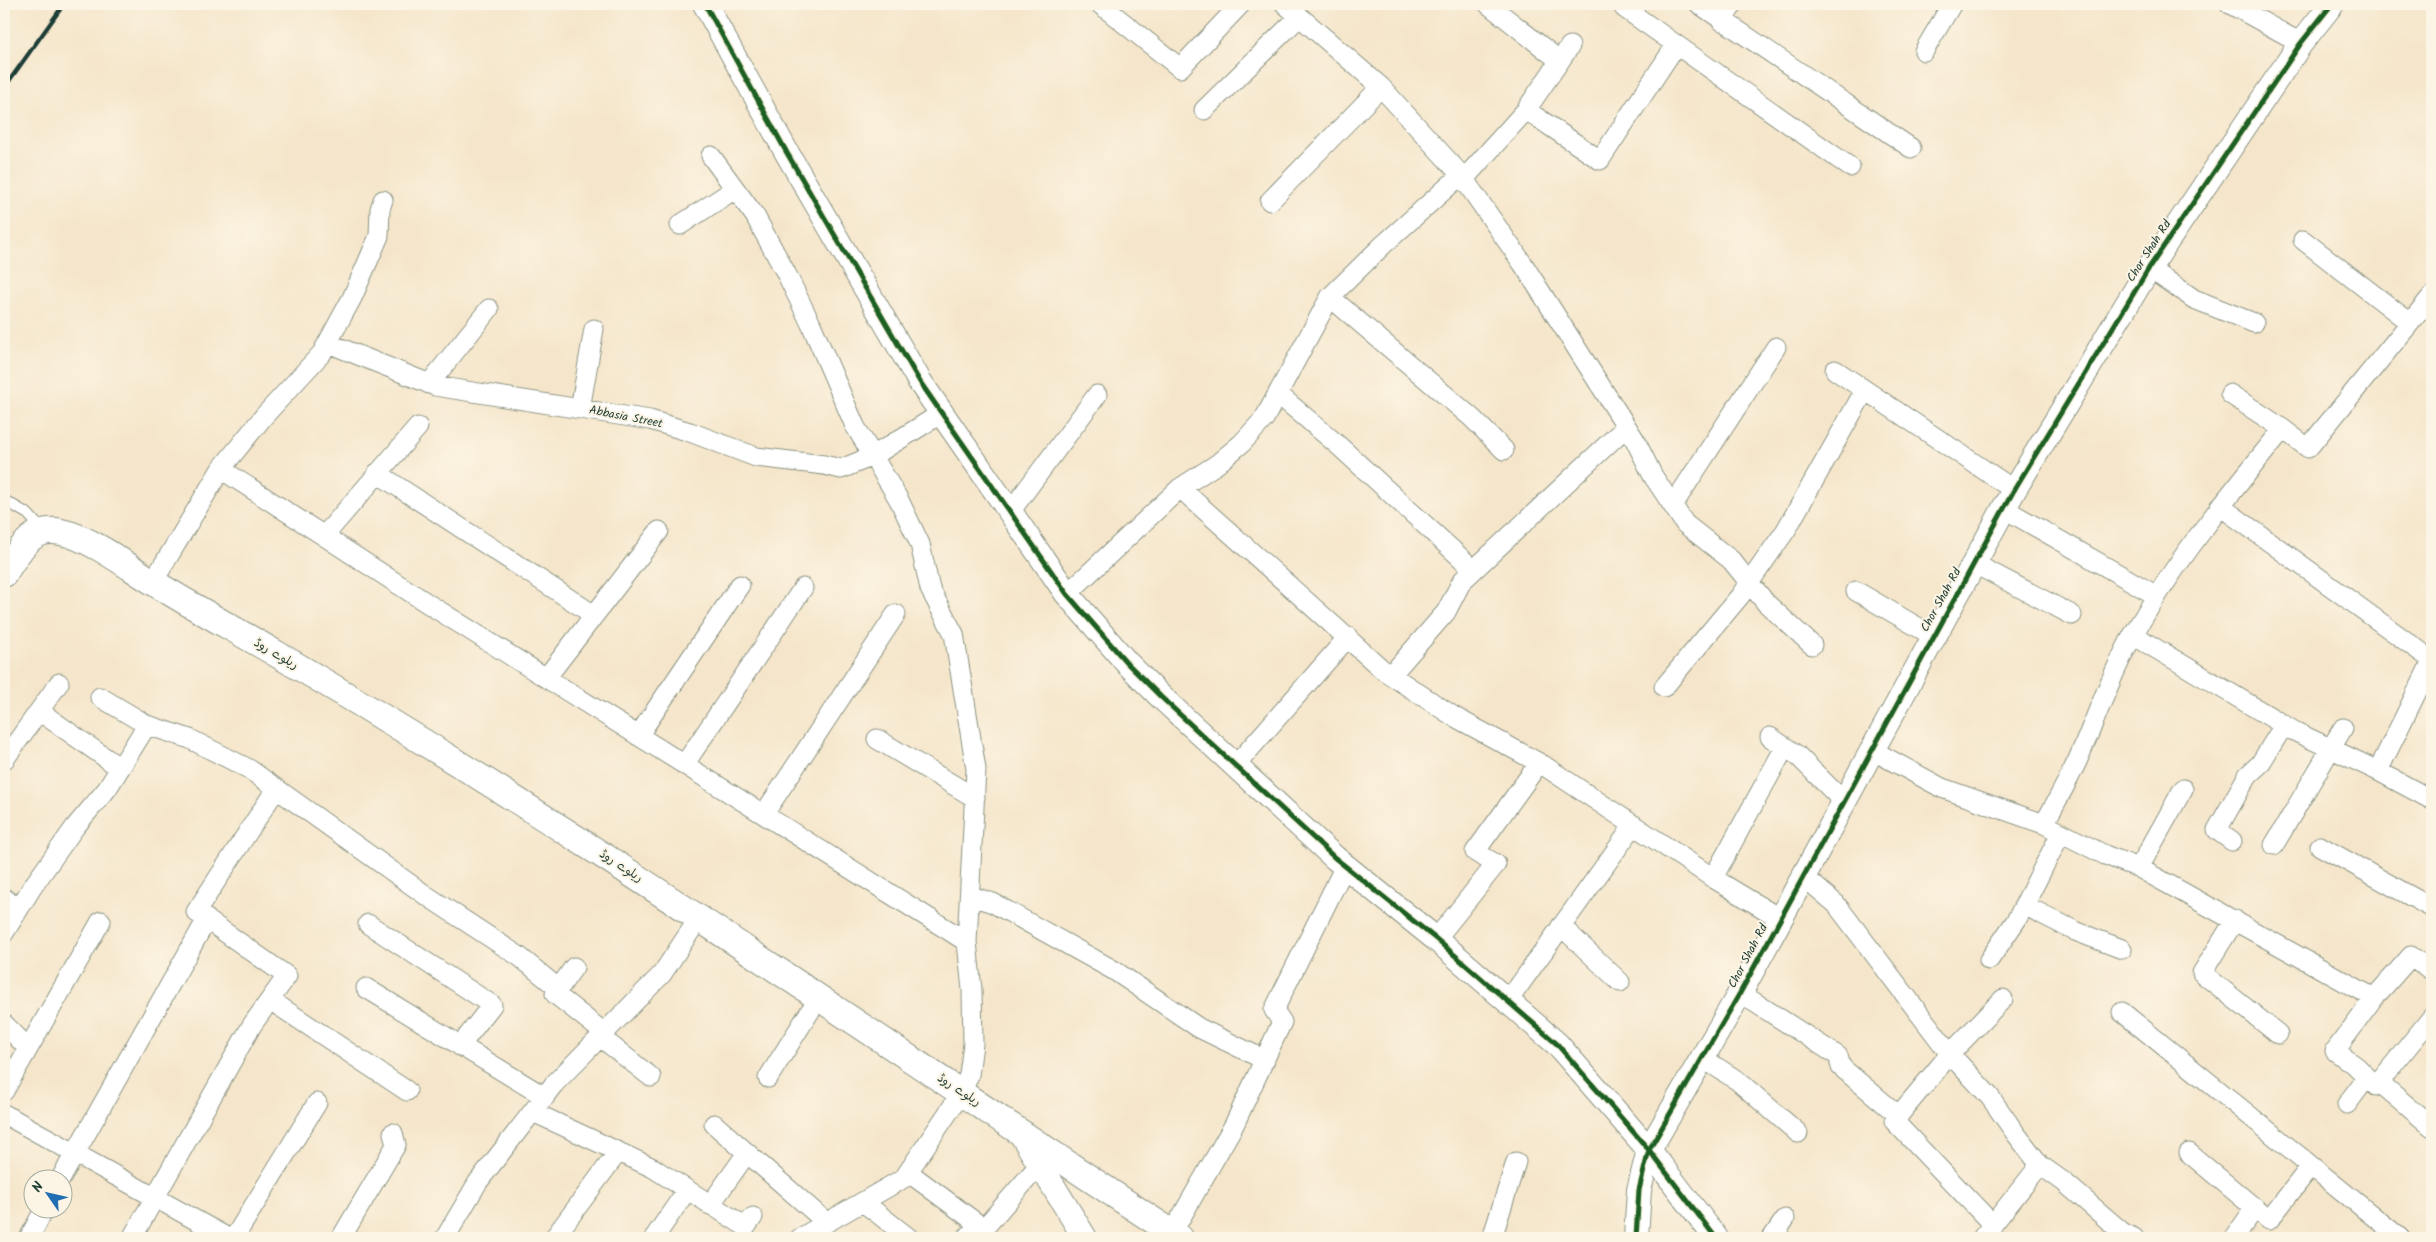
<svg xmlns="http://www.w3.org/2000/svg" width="2436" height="1242" font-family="Kalam,'Playpen Sans Arabic',sans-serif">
<rect width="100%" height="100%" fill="#fcf5e5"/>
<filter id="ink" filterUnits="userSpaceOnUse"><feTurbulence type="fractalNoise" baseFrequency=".02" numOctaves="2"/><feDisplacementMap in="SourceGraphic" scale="10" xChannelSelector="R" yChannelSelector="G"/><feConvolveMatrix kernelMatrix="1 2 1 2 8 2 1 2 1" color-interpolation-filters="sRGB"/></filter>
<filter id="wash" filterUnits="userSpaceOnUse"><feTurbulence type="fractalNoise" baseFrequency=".0096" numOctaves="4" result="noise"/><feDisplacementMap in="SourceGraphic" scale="20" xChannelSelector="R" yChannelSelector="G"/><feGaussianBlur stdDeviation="1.12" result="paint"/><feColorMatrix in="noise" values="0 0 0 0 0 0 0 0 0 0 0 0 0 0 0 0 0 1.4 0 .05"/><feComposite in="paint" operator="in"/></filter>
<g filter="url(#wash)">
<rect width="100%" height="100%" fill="#f5e6cb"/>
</g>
<g filter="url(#ink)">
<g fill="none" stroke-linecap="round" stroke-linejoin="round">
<!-- service casing -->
<g stroke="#8a9280" stroke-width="12">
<path id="service" d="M4,500L28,514L43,531"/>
</g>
<!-- minor casing -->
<g stroke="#8a9280" stroke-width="21">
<path id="minor" d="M1100,4L1180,68L1241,4
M1285,4L1381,87L1461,175L1523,264L1635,440L1653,476L1685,524L1731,560L1766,603L1812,645
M1488,4L1560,61
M1627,4L1624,8L1850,167
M1699,4L1911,148
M2230,4L2301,43
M1722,21L1733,4
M1924,51L1952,4
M1204,110L1299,17
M1526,110L1600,160L1676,45
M711,156L755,216L786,273L811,324L855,426L899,500L920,544L930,589L954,634L976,769L967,942L972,990L973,1044L969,1075L962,1092L904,1178L800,1238
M1464,179L1526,110L1570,46
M1270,201L1381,87
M680,225L735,189
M2303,240L2409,322
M2149,268L2194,299L2254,323
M1330,297L1472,418L1504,450
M328,343L435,386L650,420L690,432L756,457L824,465L841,469L873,456L942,413
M1835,370L2014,490
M429,384L489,309
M1278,394L1339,446L1473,569
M2230,394L2283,429L2308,448L2432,296
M580,409L594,329
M221,469L430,605L967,942
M377,473L594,615
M1180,488L1383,670L1453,716L1543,765L1713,878L1779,918
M1673,505L1776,347
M2220,506L2432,660
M2003,508L2157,596
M1010,512L1097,395
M324,536L418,427
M1973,563L2072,615
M153,582L221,469L264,416L322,353L352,298L369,259L379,236L380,209L383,200
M1856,591L1933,636
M1067,594L1180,488L1217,464L1242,443L1264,419L1330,297L1383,245L1461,175
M2133,635L2294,731L2378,771L2432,800
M1391,675L1446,612L1462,581L1626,427
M546,678L659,531
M1664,687L1740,596L1786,530L1865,390
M100,697L147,725L190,739L249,769L424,894L520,957L559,989
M39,711L120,768
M638,736L740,585
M1770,737L1797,755L1844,802
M877,739L975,798
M1872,750L1942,788L2044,824L2105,855L2139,868L2374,998
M4,760L59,683
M684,765L803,588
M1235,766L1348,637
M2378,771L2432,661
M764,814L896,614
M2044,824C2056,802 2069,780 2079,757C2097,716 2111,674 2133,635C2175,561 2229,495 2283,429
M2232,841L2217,830L2248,775L2260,764L2284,725
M2274,845L2343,728
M2320,846L2432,908
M2139,868L2183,789
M1803,876L1836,904L1950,1054L1990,1097L2016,1134L2040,1165L2064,1182L2122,1232L2134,1238
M1713,878L1785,747
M971,896L993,903L1115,971L1199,1028L1265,1060
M4,898L18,909
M2024,905L2075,931L2122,949
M2235,920L2202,973L2278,1034
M368,924L492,1005L460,1046
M1561,926L1620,982
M4,933L33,886L75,827L107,789L147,725
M1436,939L1496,864L1475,852L1539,763
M1989,960L2017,919L2061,833
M574,967L555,994L603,1032
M2432,971L2411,956L2374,998L2335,1051L2357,1067L2376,1086L2432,1017
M366,988L545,1097
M1740,993L1838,1056L1841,1067L1899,1116
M270,1000L407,1091
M1508,1001L1634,825
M2122,1012L2400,1238
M4,1024L28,1048
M599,1036L651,1077
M1701,1057L1738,1081L1798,1133
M768,1078L819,997
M2379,1082L2432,1127
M4,1091L101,921
M2347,1104L2367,1077
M533,1112L653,1168L746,1227L753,1217
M4,1114L228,1238
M714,1124L826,1222
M2189,1153L2269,1220L2311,1166
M908,1172L982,1227
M60,1180L207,919
M863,1202L909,1238
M710,1205L747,1153
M1993,1225L1894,1121L1950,1054L2003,999
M1172,1233L1234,1125L1282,1022L1274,1010L1345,866
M29,1238L44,1210
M132,1238L252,1025L287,976L196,912L276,789
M234,1238L317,1103
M341,1238L396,1145L393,1133
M445,1238L478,1182L554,1084L662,974L699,918
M554,1238L618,1152
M654,1238L687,1190
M966,1238L975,1230L986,1226L1040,1164
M1492,1238L1516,1162
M1772,1238L1785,1219
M1982,1238L2040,1165
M2234,1238L2255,1208"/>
</g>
<!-- tertiary casing -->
<g stroke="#8a9280" stroke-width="26">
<path id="tertiary" d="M705,4L787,153L920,382L1067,594L1127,663L1161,697L1335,858L1436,939L1557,1044L1649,1150L1716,1238
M1020,1132L1085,1238
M1636,1238L1639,1190L1649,1150L1740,993L2014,490L2149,268L2301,43L2332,4"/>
</g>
<!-- secondary casing -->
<g stroke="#8a9280" stroke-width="28">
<path id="secondary" d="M4,574C19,552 30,525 61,532C91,538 127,566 153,582C193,607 234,629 275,653C586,834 879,1041 1180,1238"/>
</g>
<!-- service -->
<use href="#service" stroke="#fff" stroke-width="10"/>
<!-- minor -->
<use href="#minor" stroke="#fff" stroke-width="19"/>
<!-- tertiary -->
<use href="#tertiary" stroke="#fff" stroke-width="24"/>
<!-- secondary -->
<use href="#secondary" stroke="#fff" stroke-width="26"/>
<!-- rail -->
<path stroke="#1f3d34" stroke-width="4" d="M4,88L64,4"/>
<!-- cycleway casing -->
<g stroke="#fcf5e5" stroke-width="8">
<path id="cycleway" d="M705,4L787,153L920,382L1067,594L1127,663L1161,697L1335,858L1436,939L1557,1044L1649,1150L1716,1238
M1636,1238L1639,1190L1649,1150L1740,993L2014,490L2149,268L2301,43L2332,4"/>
</g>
<!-- cycleway -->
<use href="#cycleway" stroke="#1b5e20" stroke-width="5"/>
</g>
</g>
<g text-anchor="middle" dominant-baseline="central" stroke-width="4" stroke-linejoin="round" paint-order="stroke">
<!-- street labels -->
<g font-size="12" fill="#1f3d34" stroke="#fcf5e5">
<text transform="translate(2149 251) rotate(-57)">Chor Shah Rd</text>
<text transform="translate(626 417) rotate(11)">Abbasia Street</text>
<text transform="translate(1941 600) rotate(-61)">Chor Shah Rd</text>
<text transform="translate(276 654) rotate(30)">ریلوے روڈ</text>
<text transform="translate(621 866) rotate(33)">ریلوے روڈ</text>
<text transform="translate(1748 956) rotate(-62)">Chor Shah Rd</text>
<text transform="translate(959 1090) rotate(33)">ریلوے روڈ</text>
</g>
</g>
<!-- margin -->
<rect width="2436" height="1242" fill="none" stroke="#fcf5e5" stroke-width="20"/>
<!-- north arrow -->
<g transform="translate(48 1194) rotate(304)"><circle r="24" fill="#fcf5e5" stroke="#a4ab9e"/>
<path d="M0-4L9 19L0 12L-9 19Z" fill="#1f6fb2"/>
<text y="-8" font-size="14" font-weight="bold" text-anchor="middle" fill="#1f3d34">N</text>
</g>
</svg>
